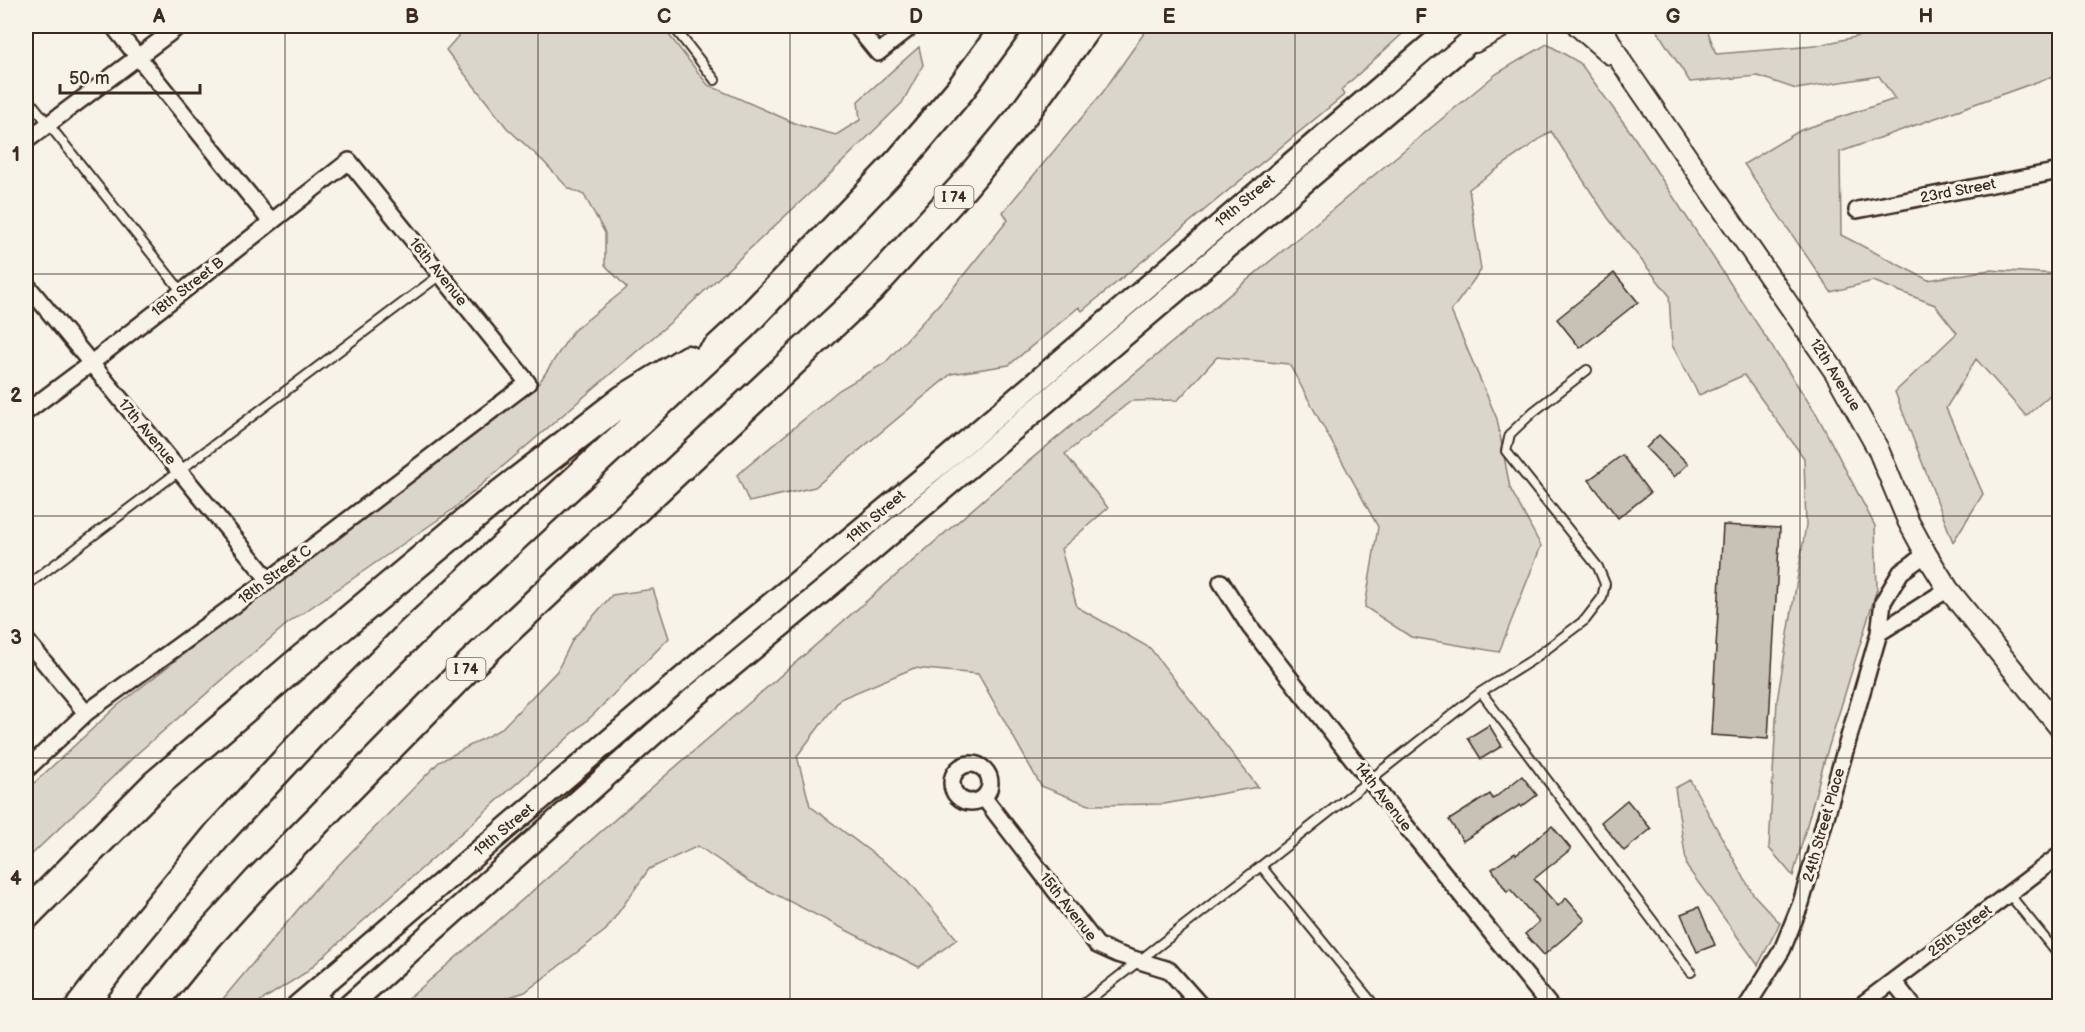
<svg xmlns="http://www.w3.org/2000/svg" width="2085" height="1032" font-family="'Balsamiq Sans',sans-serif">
<rect width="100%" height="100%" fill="#f7f3e8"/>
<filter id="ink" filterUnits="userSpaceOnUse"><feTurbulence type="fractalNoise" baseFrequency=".0167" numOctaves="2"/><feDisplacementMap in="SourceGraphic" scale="12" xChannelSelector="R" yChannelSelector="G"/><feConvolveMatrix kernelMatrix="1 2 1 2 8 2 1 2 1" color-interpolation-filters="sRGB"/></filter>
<g filter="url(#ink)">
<!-- green -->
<path fill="#dbd6cb" stroke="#8b8074" stroke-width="1.5" d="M467,26H662L708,85L799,125L836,135L860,120L858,101L919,47L923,65L902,103L824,180L671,322L452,510L287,624L140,751L26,860V792L32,785L117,706L198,643L442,459L539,383L573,331L627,288L605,265V233L584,195L568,188L544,162L507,128L446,50Z
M1149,26H1411L1341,90L1344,95L1082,311L1079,307L1009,365L951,374L815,487L749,502L737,475L839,390L885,363L949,293L1008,220L1003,212L1103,92Z
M1654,26H1706L1716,54L1815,46L1904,26H2059V74L1840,152L1841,235L1928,280L1989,270L2059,274V387L2026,416L1976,359L1946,408L1983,494L1953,542L1895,392L1957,333L1935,305L1873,281L1831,292L1744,164L1801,130L1895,99L1879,76L1796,89L1758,76L1690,82Z
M1547,44L1580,63L1632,134L1817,415L1875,526L1877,589L1825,759L1793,876L1769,848L1777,701L1806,525L1804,458L1744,375L1699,395L1672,345L1669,295L1608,218L1551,131L1469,189L1481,270L1451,311L1497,419L1510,488L1541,546L1499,652L1411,637L1365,607L1378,527L1289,364L1217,357L1178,400L1131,401L1065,454L1108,508L1061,549L1077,607L1150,648L1258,787L1164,804L1089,805L1041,786L978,674L914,668L840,699L797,756L810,806L908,880L957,939L919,967L751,882L698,846L649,869L606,930L525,992L481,1006H400L1006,480L1496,74Z
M653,589L669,638L593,715L305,973L253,1006H217L316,888L439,762L501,729L557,671L573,639L612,595Z
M1690,780L1753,894L1780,923L1758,965L1687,867L1675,788Z"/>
<!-- building -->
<path fill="#c8c1b6" stroke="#3b2a1e" stroke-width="1.5" d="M1614,273L1638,302L1580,348L1557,319Z
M1659,435L1688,464L1674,477L1646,448Z
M1622,455L1650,493L1618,518L1589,480Z
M1723,525L1780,528L1768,739L1711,735Z
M1489,725L1502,746L1481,759L1468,738Z
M1522,776L1537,795L1521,807L1520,805L1463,841L1449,820L1490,794L1493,799Z
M1627,800L1651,829L1624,851L1601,822Z
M1552,826L1571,849L1534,879L1558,906L1566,898L1585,920L1544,955L1525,934L1539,922L1510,889L1507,892L1492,869L1515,853L1516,855Z
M1699,907L1715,945L1697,952L1681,914Z"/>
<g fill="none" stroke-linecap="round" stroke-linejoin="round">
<!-- service casing -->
<g stroke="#3b2a1e" stroke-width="12">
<path id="service" d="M673,26L715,80
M26,96L182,292
M26,586L440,275
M1481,692L1691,972
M1261,866L1375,1006
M2009,894L2060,957
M1081,1006L1261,866L1481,692L1532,660L1585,620L1602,598L1605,584L1598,567L1506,451L1510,434L1533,412L1587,370"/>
</g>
<!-- minor casing -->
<g stroke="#3b2a1e" stroke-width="20">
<path id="minor" d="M113,26L271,222
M856,26L878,53L912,26
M26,141L179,26
M1857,210L2060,171
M26,284L269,580
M26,412L90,364L349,161L528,383L269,580L86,713L26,770
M1221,582L1250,627L1370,781L1550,1006
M1879,633L1948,589
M26,640L86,713
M952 783a19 19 0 1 1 38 0a19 19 0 1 1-38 0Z
M984,798L1097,945L1117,954L1169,970L1201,1006
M1893,981L1913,1006
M317,992L326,1006
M1747,1006L1782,950L1801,903L1879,633L1883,602L1901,572L1926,554
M1860,1006L2060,855"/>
</g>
<!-- tertiary casing -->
<g stroke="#3b2a1e" stroke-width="24">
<path id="tertiary" d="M1578,26L1610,54
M1601,26L1622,63L1835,372L1878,449L1908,521L1926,554L1948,589L2060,728
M1475,42L1504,26"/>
</g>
<!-- secondary casing -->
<g stroke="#3b2a1e" stroke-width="26">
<path id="secondary" d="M298,1006L714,651L946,459L1452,26
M349,1006L697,695L828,587L1488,26"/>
</g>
<!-- motorway casing -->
<g stroke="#3b2a1e" stroke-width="33">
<path id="motorway" d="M26,915L154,786L294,666L492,501L623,400L688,360
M81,1006L133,938L220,832L315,730L410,634L741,327L900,161L960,90L1007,26
M151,1006L209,935L258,881L470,665L871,288L963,187L1022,116L1087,26"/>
</g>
<!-- service -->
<use href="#service" stroke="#f7f3e8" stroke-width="8"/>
<!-- minor -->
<use href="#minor" stroke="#f7f3e8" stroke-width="15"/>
<!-- tertiary -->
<use href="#tertiary" stroke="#f7f3e8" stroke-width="20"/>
<!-- secondary -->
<use href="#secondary" stroke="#f7f3e8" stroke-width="21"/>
<!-- motorway -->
<use href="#motorway" stroke="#f7f3e8" stroke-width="28"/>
</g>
</g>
<!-- grid -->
<path fill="none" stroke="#3b2a1e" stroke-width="1.5" stroke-opacity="0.55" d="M285,26V1006M538,26V1006M790,26V1006M1042,26V1006M1295,26V1006M1547,26V1006M1800,26V1006M26,274H2060M26,516H2060M26,758H2060"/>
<g text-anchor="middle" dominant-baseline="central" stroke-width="6" stroke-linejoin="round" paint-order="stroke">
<!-- shield labels -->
<g fill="#f7f3e8" stroke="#73665b" stroke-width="1.5">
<rect x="934.5" y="186" width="39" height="22" rx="4.5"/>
<rect x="446.5" y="658" width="39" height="22" rx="4.5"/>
</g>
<g font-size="14" font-weight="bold" fill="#3b2a1e">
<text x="954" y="197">I 74</text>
<text x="466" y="669">I 74</text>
</g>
<!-- street labels -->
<g font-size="15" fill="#3b2a1e" stroke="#f7f3e8">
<text transform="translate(1958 191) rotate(-11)">23rd Street</text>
<text transform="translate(1245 201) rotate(-40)">19th Street</text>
<text transform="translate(438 272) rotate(51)">16th Avenue</text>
<text transform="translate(188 287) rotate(-38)">18th Street B</text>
<text transform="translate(1835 375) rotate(58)">12th Avenue</text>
<text transform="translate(147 432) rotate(50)">17th Avenue</text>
<text transform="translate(876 517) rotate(-41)">19th Street</text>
<text transform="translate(275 575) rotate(-37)">18th Street C</text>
<text transform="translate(1383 797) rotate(52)">14th Avenue</text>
<text transform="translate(1824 825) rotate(-74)">24th Street Place</text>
<text transform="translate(504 830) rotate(-40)">19th Street</text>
<text transform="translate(1068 907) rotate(52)">15th Avenue</text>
<text transform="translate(1960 931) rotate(-37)">25th Street</text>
</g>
</g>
<!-- margin -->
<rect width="2085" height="1032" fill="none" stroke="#f7f3e8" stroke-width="66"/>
<!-- scale -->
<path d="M60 84v9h140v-9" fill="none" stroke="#3b2a1e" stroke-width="3"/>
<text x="69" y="84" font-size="18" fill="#3b2a1e" stroke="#f7f3e8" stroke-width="4.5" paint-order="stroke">50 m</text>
<rect x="33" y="33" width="2019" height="966" fill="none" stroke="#3b2a1e" stroke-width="2"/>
<g font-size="20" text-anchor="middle" font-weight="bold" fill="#3b2a1e">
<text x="159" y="23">A</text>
<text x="412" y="23">B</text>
<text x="664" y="23">C</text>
<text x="916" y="23">D</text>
<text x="1169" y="23">E</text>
<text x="1421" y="23">F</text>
<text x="1673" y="23">G</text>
<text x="1926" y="23">H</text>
<text x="16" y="161">1</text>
<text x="16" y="402">2</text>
<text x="16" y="644">3</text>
<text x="16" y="885">4</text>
</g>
</svg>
